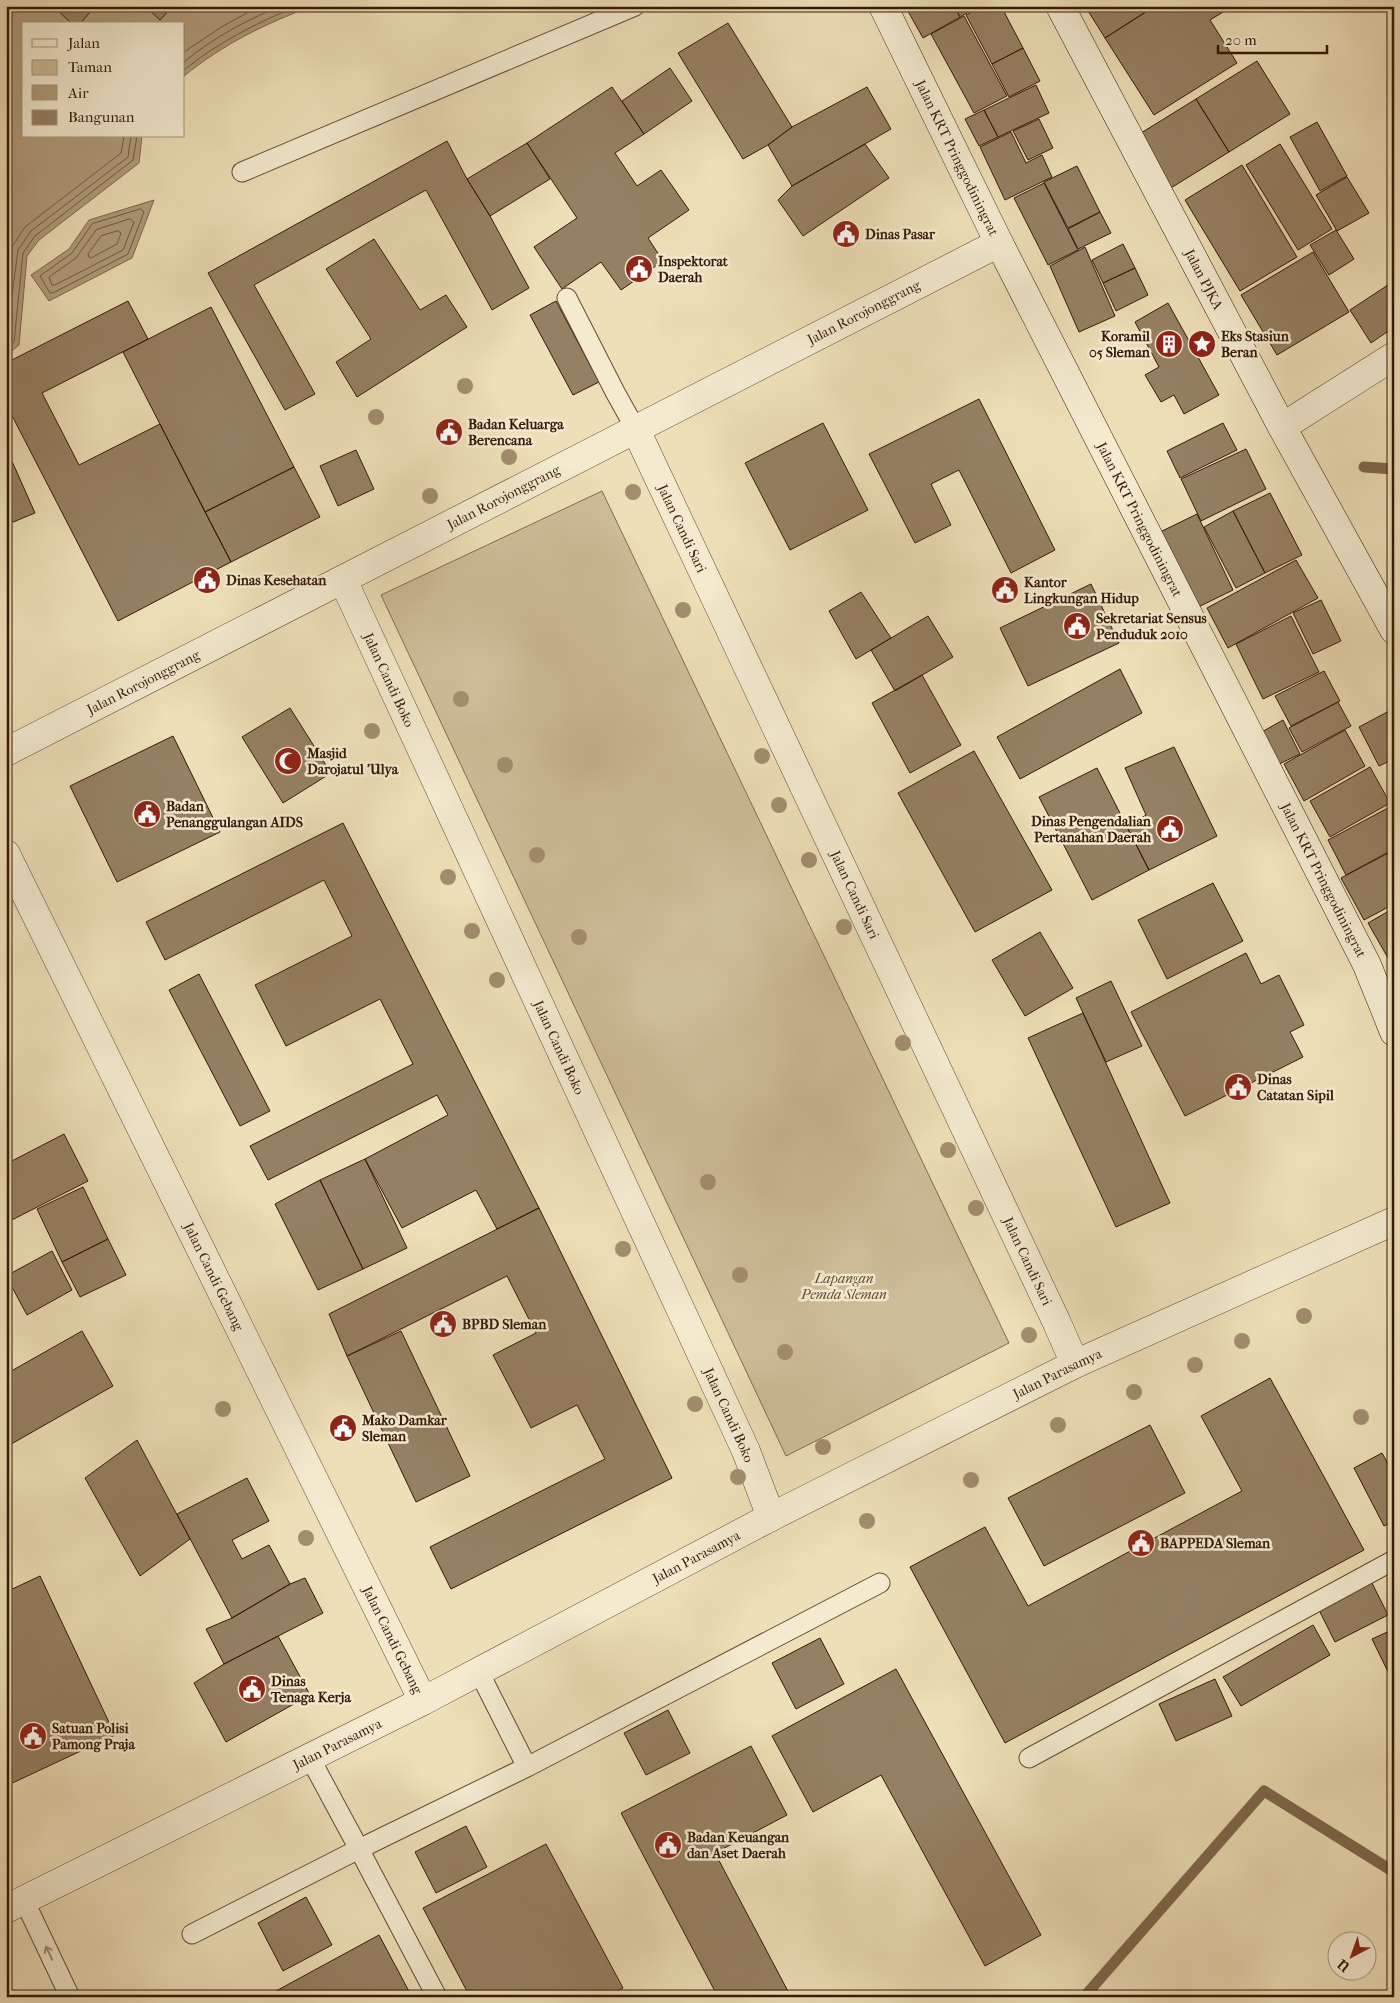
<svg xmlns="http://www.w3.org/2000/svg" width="1400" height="2003" font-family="'IM FELL French Canon',serif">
<rect width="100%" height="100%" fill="#eddfb7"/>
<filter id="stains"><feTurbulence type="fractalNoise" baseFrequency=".004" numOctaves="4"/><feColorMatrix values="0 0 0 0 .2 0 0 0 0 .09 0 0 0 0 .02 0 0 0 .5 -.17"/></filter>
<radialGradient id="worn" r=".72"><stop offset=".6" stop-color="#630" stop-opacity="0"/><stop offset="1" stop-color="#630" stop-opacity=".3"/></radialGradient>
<!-- green -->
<path fill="#cebd99" stroke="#826b50" d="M602,491L1009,1343L786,1456L381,595Z"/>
<!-- water -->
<path fill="#af9c7b" stroke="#7f684d" d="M6,6H312C263,25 225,43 184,76V24H24V136H142L139,163L39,240L27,256L19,345L6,356Z
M154,200L132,258L49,301L31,275L69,249L89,220Z"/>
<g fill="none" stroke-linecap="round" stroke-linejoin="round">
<!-- shore -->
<path stroke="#725a41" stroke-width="1" d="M184,52L223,26L260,6
M184,62C213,38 246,20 281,6
M184,70C219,42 256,23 298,6
M141,209L144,212L128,254L53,293H50L40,276L72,253L92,224Z
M130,219L134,222L123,250L55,285H52L49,277L76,258L96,230Z
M118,231L121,233L117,244L91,258L89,257L88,254L101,236Z
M6,279L10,250L25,227L121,153L124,136
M6,341L18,250L31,231L128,157L131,136
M6,350L14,342L23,253L35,236L133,160L137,136"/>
<!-- stream -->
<path stroke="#7f684d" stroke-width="11" d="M1364,467L1394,469
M1084,1997L1264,1791L1394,1872"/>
</g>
<!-- building -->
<path fill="#958063" stroke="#361907" d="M53,6H95L80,24H72Z
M145,6H173L160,20Z
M905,6H954L960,17L923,38Z
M954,6H979L960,17Z
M982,6H1001L1023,48L992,64L966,15Z
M1085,6H1155L1105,38Z
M1155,6H1233L1210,20L1237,63L1154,115L1105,38Z
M964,16L1007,96L974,113L931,34Z
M728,23L792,127L768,145L743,159L678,53Z
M1023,48L1040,81L1009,97L992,64Z
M1257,61L1290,114L1229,152L1196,99Z
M670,68L692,101L644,134L622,101Z
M1036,85L1049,113L998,137L984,110Z
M612,87L644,134L615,153L637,186L661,170L689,210L648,238L663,261L621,290L601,262L562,289L534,247L577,218L527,143Z
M867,87L891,129L792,186L768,145L792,127Z
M1196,99L1229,152L1166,191L1133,138Z
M984,110L998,137L979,146L965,119Z
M1039,119L1053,148L1028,160L1013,131Z
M1317,122L1347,176L1320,191L1290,137Z
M1011,132L1026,163L1042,155L1052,177L1005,200L980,147Z
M447,141L467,179L490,216L529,288L492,310L426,190L254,285L315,394L285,410L208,273Z
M527,143L550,179L490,216L467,179Z
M865,144L889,178L803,236L778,200L792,186Z
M1280,144L1332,229L1298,250L1246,165Z
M1242,165L1297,257L1240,291L1185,200Z
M1077,166L1100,212L1068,228L1044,182Z
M1347,177L1369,213L1337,231L1316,195Z
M1044,183L1078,250L1048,265L1014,198Z
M1100,212L1111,233L1078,249L1068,229Z
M1336,230L1354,259L1329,275L1310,245Z
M374,239L420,310L446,295L467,327L357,397L336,362L371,339L326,269Z
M1123,244L1135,268L1103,283L1092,260Z
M1085,247L1115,316L1079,332L1050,266Z
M1313,252L1349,312L1277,355L1241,295Z
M1135,268L1148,295L1116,311L1103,283Z
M1394,281V327L1371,343L1350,310Z
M128,301L148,339L42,393L79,465L160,424L231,562L118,621L6,404V363Z
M556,301L599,382L573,395L530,315Z
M1168,303L1219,395L1184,414L1174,395L1161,402L1145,375L1159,367L1135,322Z
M211,307L294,467L205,512L123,352Z
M979,399L1055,550L1011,573L959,470L931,484L951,525L915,543L869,454Z
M823,423L868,510L790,550L745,463Z
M1223,423L1237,450L1180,478L1167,451Z
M1246,449L1266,489L1201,521L1181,479Z
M356,450L374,489L338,506L320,466Z
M11,459L35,513L6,525V461Z
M294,467L320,517L231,562L205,512Z
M1270,493L1302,555L1265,573L1233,511Z
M1233,511L1265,573L1236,588L1204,527Z
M1197,514L1233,590L1192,610L1156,534Z
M1296,560L1318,598L1228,648L1207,608Z
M1091,584L1119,643L1028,686L1000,628Z
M861,592L891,638L856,659L829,611Z
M1321,600L1341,641L1313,654L1293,613Z
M928,616L953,657L895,691L871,650Z
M1291,616L1319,672L1263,699L1236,644Z
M1120,669L1142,713L1020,779L997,737Z
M1324,671L1340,701L1291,726L1275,696Z
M922,675L961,745L910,773L872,703Z
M1338,702L1351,726L1302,752L1289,728Z
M290,708L331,773L283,803L242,737Z
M1391,710L1394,716V759L1379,766L1359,727Z
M1283,720L1300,754L1277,765L1260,733Z
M1345,730L1365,766L1304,801L1284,764Z
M173,736L220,832L117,882L70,786Z
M1174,747L1217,836L1149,870L1127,827L1146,815L1125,768Z
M974,751L1052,890L975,932L898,793Z
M1370,767L1390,803L1330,837L1310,801Z
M1097,768L1149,870L1092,900L1039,797Z
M1388,808L1394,819V849L1346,875L1328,840Z
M343,823L539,1208L497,1229L476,1190L402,1228L365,1159L448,1115L437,1095L268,1180L250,1146L413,1064L380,999L286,1046L255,985L352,936L324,880L165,960L146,922Z
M1394,850V904L1364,920L1341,878Z
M1213,883L1243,941L1167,979L1138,920Z
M1394,908V955L1388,958L1368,923Z
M1040,932L1073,988L1025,1016L992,960Z
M1246,953L1261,984L1279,975L1304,1025L1290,1032L1303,1057L1185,1116L1131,1012Z
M199,974L270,1111L240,1126L169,990Z
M1111,981L1142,1046L1106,1062L1076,998Z
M1083,1013L1170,1203L1116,1227L1028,1038Z
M64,1134L88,1181L6,1223V1164Z
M365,1159L407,1248L363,1269L320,1180Z
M320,1180L363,1269L318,1290L275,1204Z
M83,1187L108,1239L62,1262L37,1209Z
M539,1208L672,1478L451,1589L430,1547L605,1459L577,1405L531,1428L493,1355L536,1333L507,1276L347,1356L329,1314Z
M108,1239L126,1275L80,1297L62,1262Z
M52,1251L72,1290L27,1315L6,1276Z
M82,1331L113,1386L6,1447V1374Z
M401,1331L470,1476L416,1502L347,1356Z
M1270,1378L1364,1550L1005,1743L910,1567L985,1527L1028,1606L1242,1491L1201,1416Z
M1150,1425L1185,1493L1044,1566L1008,1498Z
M137,1440L190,1539L140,1576L85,1478Z
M1382,1453L1394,1475V1521L1384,1526L1354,1468Z
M247,1478L269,1521L232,1540L242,1559L269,1545L290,1584L232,1618L177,1514Z
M40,1576L115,1735L6,1786V1592Z
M305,1578L323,1613L224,1664L206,1629L232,1618L290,1584Z
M1372,1583L1388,1615L1335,1642L1319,1610Z
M1313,1625L1330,1655L1241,1706L1223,1677Z
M1394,1629V1679L1392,1680L1372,1639Z
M278,1636L310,1695L226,1742L194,1683L224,1664Z
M820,1638L844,1684L796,1709L772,1663Z
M896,1669L1041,1935L985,1966L881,1775L813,1812L772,1736Z
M1215,1679L1232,1716L1176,1741L1159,1704Z
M668,1710L690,1753L646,1775L624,1733Z
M751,1746L787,1815L715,1853L791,1997H718L621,1813Z
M466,1826L487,1867L436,1893L415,1852Z
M546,1844L623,1988L606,1997H470L423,1908Z
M306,1897L332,1945L283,1971L258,1923Z
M379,1935L412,1997H265Z"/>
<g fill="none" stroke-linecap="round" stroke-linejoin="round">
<!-- service casing -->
<g stroke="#644a33" stroke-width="21">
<path id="service" d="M242,172L635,6
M567,298L615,392L635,428
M479,1672L527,1767
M310,1758L359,1849L527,1767L880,1583
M1029,1758L1394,1560
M24,1900L70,1997
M192,1934L359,1849L437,1997"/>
</g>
<!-- minor casing -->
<g stroke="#644a33" stroke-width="29">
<g id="minor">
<path d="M1282,427L1394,356"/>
<path id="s1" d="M635,428L1057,1323L1075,1364"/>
<path id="s2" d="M343,580L746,1451L771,1517"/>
<path id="s3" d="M6,752C338,583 668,411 999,243"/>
<path id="s4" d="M6,854L423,1701"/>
<path id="s5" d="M6,1909L423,1701L771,1517L1075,1364L1394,1221"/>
</g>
</g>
<!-- secondary casing -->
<g stroke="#361907" stroke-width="29">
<g id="secondary">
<path id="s6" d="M883,6L999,243L1367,965L1394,1032"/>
<path id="s7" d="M1060,6L1282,427L1394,630"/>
</g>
</g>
<!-- service -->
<use href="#service" stroke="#f3ead0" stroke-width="19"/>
<!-- minor -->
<use href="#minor" stroke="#f3ead0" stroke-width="28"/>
<!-- secondary -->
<use href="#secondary" stroke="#f3ead0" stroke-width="28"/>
</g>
<!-- trees -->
<g fill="#a28d6e">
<circle cx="465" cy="386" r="8"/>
<circle cx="376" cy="417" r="8"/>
<circle cx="509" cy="457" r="8"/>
<circle cx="633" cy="492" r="8"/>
<circle cx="430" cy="496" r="8"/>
<circle cx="683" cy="610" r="8"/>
<circle cx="461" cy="699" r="8"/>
<circle cx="372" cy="731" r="8"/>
<circle cx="762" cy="756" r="8"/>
<circle cx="505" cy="765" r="8"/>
<circle cx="779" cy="805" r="8"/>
<circle cx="537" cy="855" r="8"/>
<circle cx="809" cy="860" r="8"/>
<circle cx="448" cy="877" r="8"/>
<circle cx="844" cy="927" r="8"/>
<circle cx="472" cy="931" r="8"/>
<circle cx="579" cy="937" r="8"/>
<circle cx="497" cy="980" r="8"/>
<circle cx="903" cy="1043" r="8"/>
<circle cx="948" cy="1150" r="8"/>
<circle cx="708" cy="1182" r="8"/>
<circle cx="976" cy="1208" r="8"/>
<circle cx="623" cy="1249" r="8"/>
<circle cx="740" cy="1275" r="8"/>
<circle cx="1304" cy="1316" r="8"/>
<circle cx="1029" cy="1335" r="8"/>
<circle cx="1242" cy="1341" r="8"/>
<circle cx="785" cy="1352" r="8"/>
<circle cx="1195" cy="1365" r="8"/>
<circle cx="1134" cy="1392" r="8"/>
<circle cx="695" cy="1404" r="8"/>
<circle cx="223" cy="1409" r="8"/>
<circle cx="1361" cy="1417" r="8"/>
<circle cx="1058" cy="1425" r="8"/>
<circle cx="823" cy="1447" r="8"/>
<circle cx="738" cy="1477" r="8"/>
<circle cx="971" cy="1480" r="8"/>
<circle cx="867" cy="1521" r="8"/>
<circle cx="306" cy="1538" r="8"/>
</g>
<!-- one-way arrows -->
<defs><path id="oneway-shaft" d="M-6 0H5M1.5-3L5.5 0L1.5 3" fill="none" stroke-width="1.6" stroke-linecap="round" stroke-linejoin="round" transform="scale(1.25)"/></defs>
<use stroke="#9e8c76" href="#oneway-shaft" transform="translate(49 1953) rotate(-115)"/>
<!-- icons -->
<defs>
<g id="civic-disc" transform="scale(1.4375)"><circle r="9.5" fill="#8f2418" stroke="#f3ead0"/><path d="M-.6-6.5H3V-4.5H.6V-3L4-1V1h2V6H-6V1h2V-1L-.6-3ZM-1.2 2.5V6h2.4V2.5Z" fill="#fff"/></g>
<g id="building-disc" transform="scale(1.4375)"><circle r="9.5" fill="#8f2418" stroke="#f3ead0"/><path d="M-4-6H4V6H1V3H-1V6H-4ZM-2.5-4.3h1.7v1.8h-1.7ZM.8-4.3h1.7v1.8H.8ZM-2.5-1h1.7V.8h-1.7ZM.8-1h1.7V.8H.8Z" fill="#fff"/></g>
<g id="sight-disc" transform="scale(1.4375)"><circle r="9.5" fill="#8f2418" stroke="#f3ead0"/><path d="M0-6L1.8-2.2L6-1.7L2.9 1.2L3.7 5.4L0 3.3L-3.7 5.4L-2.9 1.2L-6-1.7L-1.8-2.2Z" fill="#fff"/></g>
<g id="mosque-disc" transform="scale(1.4375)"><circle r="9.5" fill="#8f2418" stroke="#f3ead0"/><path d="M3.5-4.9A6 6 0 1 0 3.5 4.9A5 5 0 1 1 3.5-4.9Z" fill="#fff"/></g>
</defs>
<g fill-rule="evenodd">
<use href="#civic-disc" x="846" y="234"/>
<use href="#civic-disc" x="639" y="269"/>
<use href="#building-disc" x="1169" y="344"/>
<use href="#sight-disc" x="1202" y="344"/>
<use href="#civic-disc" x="449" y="432"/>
<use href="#civic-disc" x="207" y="580"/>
<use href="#civic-disc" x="1005" y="590"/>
<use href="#civic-disc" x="1077" y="626"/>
<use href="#mosque-disc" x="288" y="761"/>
<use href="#civic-disc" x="147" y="814"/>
<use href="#civic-disc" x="1170" y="829"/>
<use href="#civic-disc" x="1238" y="1087"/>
<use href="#civic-disc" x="443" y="1324"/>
<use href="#civic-disc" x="343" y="1428"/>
<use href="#civic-disc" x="1141" y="1543"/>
<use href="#civic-disc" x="252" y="1689"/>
<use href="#civic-disc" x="33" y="1736"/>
<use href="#civic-disc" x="668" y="1845"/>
</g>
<g text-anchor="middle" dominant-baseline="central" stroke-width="5" stroke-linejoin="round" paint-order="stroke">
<!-- street labels -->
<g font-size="14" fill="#361907" stroke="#f3ead0">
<text stroke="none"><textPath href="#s6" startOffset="169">Jalan KRT Pringgodiningrat</textPath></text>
<text stroke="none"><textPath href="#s7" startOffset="309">Jalan PJKA</textPath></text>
<text stroke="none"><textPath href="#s3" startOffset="964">Jalan Rorojonggrang</textPath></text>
<text stroke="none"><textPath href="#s3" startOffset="559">Jalan Rorojonggrang</textPath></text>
<text stroke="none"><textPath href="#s6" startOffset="574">Jalan KRT Pringgodiningrat</textPath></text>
<text stroke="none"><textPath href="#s1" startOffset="111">Jalan Candi Sari</textPath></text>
<text stroke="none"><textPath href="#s2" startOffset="110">Jalan Candi Boko</textPath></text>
<text stroke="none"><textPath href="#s3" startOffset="154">Jalan Rorojonggrang</textPath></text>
<text stroke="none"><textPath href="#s6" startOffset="979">Jalan KRT Pringgodiningrat</textPath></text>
<text stroke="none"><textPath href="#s1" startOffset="516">Jalan Candi Sari</textPath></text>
<text stroke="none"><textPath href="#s2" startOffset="515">Jalan Candi Boko</textPath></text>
<text stroke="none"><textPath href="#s1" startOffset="921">Jalan Candi Sari</textPath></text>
<text stroke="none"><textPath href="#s4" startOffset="471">Jalan Candi Gebang</textPath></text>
<text stroke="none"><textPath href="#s5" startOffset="1180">Jalan Parasamya</textPath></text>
<text stroke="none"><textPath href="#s2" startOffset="920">Jalan Candi Boko</textPath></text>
<text stroke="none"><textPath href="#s5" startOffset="775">Jalan Parasamya</textPath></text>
<text stroke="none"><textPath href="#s4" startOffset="876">Jalan Candi Gebang</textPath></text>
<text stroke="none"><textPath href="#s5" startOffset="370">Jalan Parasamya</textPath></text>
</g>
<!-- poi labels -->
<g font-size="14" font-weight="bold" fill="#361907" stroke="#f3ead0" text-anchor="start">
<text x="865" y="234">Dinas Pasar</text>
<text x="658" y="261">Inspektorat<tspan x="658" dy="16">Daerah</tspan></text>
<text x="1150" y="336" text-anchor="end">Koramil<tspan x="1150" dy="16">05 Sleman</tspan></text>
<text x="1221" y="336">Eks Stasiun<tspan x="1221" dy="16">Beran</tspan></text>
<text x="468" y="424">Badan Keluarga<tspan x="468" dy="16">Berencana</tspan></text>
<text x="226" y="580">Dinas Kesehatan</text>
<text x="1024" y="582">Kantor<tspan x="1024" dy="16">Lingkungan Hidup</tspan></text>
<text x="1096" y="618">Sekretariat Sensus<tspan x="1096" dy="16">Penduduk 2010</tspan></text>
<text x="307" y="753">Masjid<tspan x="307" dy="16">Darojatul 'Ulya</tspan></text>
<text x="166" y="806">Badan<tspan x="166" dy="16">Penanggulangan AIDS</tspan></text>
<text x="1151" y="821" text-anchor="end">Dinas Pengendalian<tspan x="1151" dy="16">Pertanahan Daerah</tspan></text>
<text x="1257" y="1079">Dinas<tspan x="1257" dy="16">Catatan Sipil</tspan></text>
<text x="462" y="1324">BPBD Sleman</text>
<text x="362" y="1420">Mako Damkar<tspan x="362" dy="16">Sleman</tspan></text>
<text x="1160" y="1543">BAPPEDA Sleman</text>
<text x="271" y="1681">Dinas<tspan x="271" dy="16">Tenaga Kerja</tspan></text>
<text x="52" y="1728">Satuan Polisi<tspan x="52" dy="16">Pamong Praja</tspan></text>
<text x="687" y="1837">Badan Keuangan<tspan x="687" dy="16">dan Aset Daerah</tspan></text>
</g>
<!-- park labels -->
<g font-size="14" font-style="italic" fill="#644a33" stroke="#f3ead0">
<text x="844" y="1278">Lapangan<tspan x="844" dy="16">Pemda Sleman</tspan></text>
</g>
</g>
<!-- margin -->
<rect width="1400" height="2003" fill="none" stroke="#eddfb7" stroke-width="25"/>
<rect x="8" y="8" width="1385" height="1988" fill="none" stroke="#361907" stroke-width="2.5"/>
<rect x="12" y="12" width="1375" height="1978" fill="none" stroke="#361907"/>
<!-- legend -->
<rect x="22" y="22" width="162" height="115" fill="#f3ead0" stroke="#a79680"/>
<rect x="32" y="39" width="25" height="8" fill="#f3ead0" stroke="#a79680"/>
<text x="68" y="48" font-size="15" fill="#361907">Jalan</text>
<rect x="32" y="60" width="25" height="15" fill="#cebd99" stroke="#a79680"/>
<text x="68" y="72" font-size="15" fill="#361907">Taman</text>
<rect x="32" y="85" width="25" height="15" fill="#af9c7b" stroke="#a79680"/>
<text x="68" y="98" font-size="15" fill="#361907">Air</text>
<rect x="32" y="110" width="25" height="15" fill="#958063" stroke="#a79680"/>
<text x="68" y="122" font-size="15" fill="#361907">Bangunan</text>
<!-- north arrow -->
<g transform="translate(1352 1956) rotate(221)"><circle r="24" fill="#f3ead0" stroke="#a79680"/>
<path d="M0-4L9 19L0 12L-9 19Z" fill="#8f2418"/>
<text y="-8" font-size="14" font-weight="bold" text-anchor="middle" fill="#361907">U</text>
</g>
<!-- scale -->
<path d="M1218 45v8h109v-8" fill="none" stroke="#361907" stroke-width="2.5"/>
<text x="1225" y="45" font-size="15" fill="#361907" stroke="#f3ead0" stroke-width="4" paint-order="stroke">20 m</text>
<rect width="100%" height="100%" filter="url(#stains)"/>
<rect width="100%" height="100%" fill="url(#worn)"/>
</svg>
